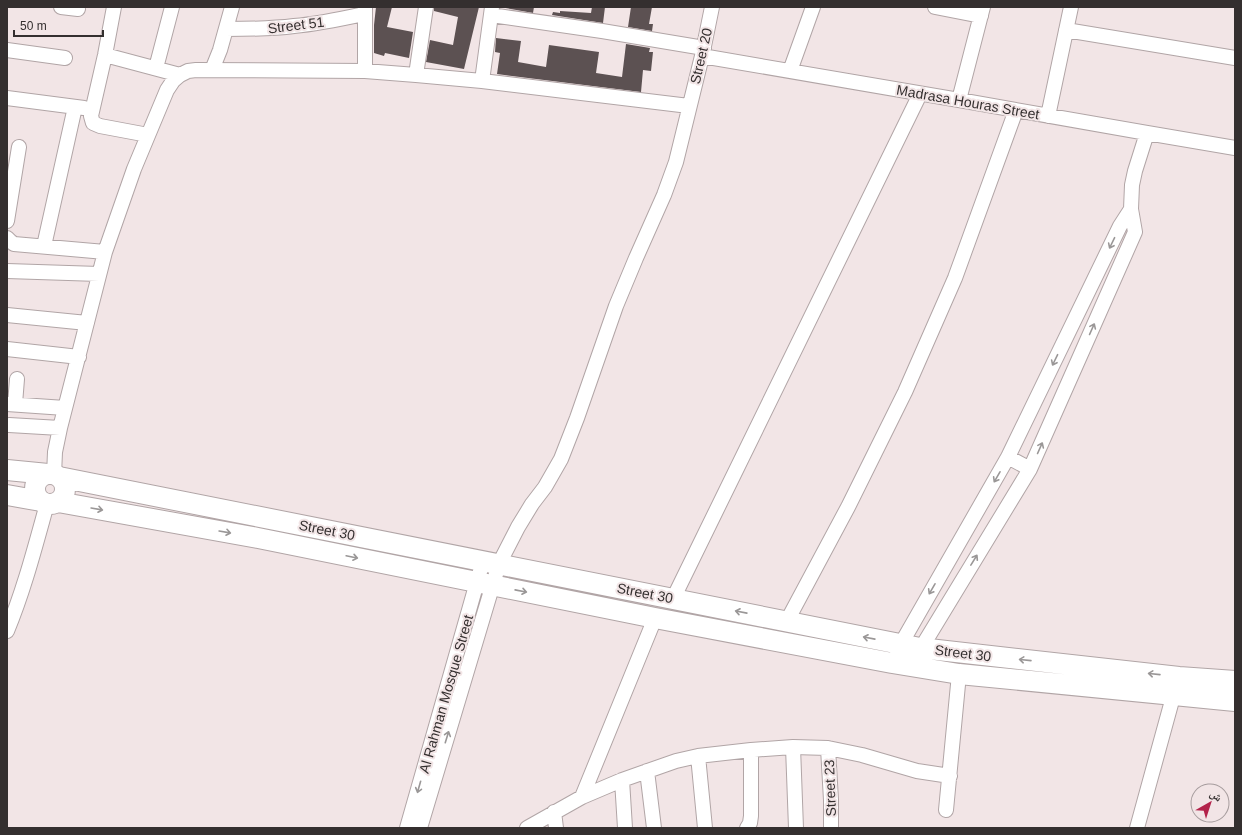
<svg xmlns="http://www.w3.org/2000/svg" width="1242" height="835" font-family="Helvetica,'Noto Naskh Arabic',sans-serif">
<rect width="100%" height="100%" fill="#f2e5e6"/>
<!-- building -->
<path fill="#5c5152" d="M376,7H392L387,27L413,32L409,58L385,53L384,56L374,53V25Z
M434,7H479L464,69L426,62L430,40L453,45L458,17L434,11Z
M500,7H534L533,13Z
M592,7H605L603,23L552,15L553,12L560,13V11L591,13Z
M631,7H652L649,24H653L652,31L628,27Z
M496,38L521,41L518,62L546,67L549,45L599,52L596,73L622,77L626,44L650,48L649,52H653L651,71L643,70L641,92L497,74L500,53L495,52Z"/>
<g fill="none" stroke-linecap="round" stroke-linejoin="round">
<!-- street casing -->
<g stroke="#b1a5a6" stroke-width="16">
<path id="street" d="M61,7L78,9
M114,7L105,55L91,116L93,123L100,126L148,135
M365,7V71
M935,7L981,16
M491,15L602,31L704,48
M226,29C249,29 271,29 294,26C318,24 341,19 364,14
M1066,30L1235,58
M7,50L65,58
M105,55L180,75
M702,56L959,100L1147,133L1235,148
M156,68L172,7
M212,70L220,50L232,7
M790,71L813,7
M416,75L426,7
M482,81L492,7
M7,98L84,108
M959,100L983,7
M1048,116L1071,7
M7,221L19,147
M7,238L10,241L14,244L105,252
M44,246L75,107
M7,271L99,274
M7,315L87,323
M7,349L79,357
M7,404L65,408
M15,404L17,379
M9,425L60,428
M1008,457L1030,469
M54,475L55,452L60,428L105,252L134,169L167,90L173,81L180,75L188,71L196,70L365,71L416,75L482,81L689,106
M673,599L920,94
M787,621L848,507L905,392L955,278L1016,110
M7,631C24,590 35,547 47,504
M897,651L1008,457L1120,226L1131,209
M917,655L1030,469L1085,345L1135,232L1131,209L1132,185L1135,171L1147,133
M793,747L796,828
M828,748L831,800V828
M698,756L705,828
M647,771L654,828
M622,780L625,828
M582,797L655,618
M946,810L959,674
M554,812L556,828
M407,828L483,561
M420,828L499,564L518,527L532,504L545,487L561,459L577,418L616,306L636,258L664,195L676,162L702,56L712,7
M527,828L582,797L622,780L676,761L698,756L751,750L793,747L828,748L862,755L917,771L950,776
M747,828L750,823L751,816V750
M1137,828L1176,686"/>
</g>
<!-- secondary casing -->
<g stroke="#b1a5a6" stroke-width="22">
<path id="secondary" d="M7,470L48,474
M35 489a15 15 0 1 1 30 0a15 15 0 1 1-30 0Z
M59,477L920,648L1179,677L1235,681
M7,495L41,501
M58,502L258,538L655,618L892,663L959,674L1235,701"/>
</g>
<!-- street -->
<use href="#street" stroke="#fff" stroke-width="14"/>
<!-- secondary -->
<use href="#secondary" stroke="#fff" stroke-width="20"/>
</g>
<!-- one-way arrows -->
<defs><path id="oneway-shaft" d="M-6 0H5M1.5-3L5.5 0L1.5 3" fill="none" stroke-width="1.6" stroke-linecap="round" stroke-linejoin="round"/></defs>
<g stroke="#9a9797">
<use href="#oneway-shaft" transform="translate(1112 243) rotate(116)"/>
<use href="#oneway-shaft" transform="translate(1092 329) rotate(-66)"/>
<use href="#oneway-shaft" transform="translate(1055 360) rotate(116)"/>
<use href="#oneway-shaft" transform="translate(1040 448) rotate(-66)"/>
<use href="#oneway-shaft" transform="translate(997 477) rotate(120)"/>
<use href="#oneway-shaft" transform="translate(97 509) rotate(10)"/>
<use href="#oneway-shaft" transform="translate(225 532) rotate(10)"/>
<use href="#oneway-shaft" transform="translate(352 557) rotate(12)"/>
<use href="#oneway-shaft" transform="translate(974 560) rotate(-58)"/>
<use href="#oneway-shaft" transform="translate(932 589) rotate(120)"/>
<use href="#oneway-shaft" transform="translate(521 591) rotate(11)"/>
<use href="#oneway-shaft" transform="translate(741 612) rotate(-169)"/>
<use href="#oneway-shaft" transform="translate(869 638) rotate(-169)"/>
<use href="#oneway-shaft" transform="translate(1025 660) rotate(-174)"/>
<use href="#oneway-shaft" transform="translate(1154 674) rotate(-174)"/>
<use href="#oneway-shaft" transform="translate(447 737) rotate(-73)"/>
<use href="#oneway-shaft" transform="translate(419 787) rotate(106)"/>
</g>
<g text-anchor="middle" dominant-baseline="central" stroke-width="4" stroke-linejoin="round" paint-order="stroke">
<!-- street labels -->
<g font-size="14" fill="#342f2f" stroke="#f2e5e6">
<text transform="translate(296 25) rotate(-7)">Street 51</text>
<text transform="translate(701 56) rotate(-77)">Street 20</text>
<text transform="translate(968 102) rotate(10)">Madrasa Houras Street</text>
<text transform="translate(327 530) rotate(11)">Street 30</text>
<text transform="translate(645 593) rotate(11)">Street 30</text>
<text transform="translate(963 653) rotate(7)">Street 30</text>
<text transform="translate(446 694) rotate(-74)">Al Rahman Mosque Street</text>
<text transform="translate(830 788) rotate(-92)">Street 23</text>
</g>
</g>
<!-- border -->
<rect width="1242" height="835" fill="none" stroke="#342f2f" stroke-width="16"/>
<!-- north arrow -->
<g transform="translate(1210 803) rotate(39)"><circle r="19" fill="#f2e5e6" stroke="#a69c9d"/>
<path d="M0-3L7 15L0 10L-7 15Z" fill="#b3224a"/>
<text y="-6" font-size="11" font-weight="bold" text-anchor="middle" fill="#342f2f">ش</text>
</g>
<!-- scale -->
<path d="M14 30v6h89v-6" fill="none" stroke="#342f2f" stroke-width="2"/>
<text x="20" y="30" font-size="12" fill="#342f2f" stroke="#f2e5e6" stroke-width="3" paint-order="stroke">50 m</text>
</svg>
